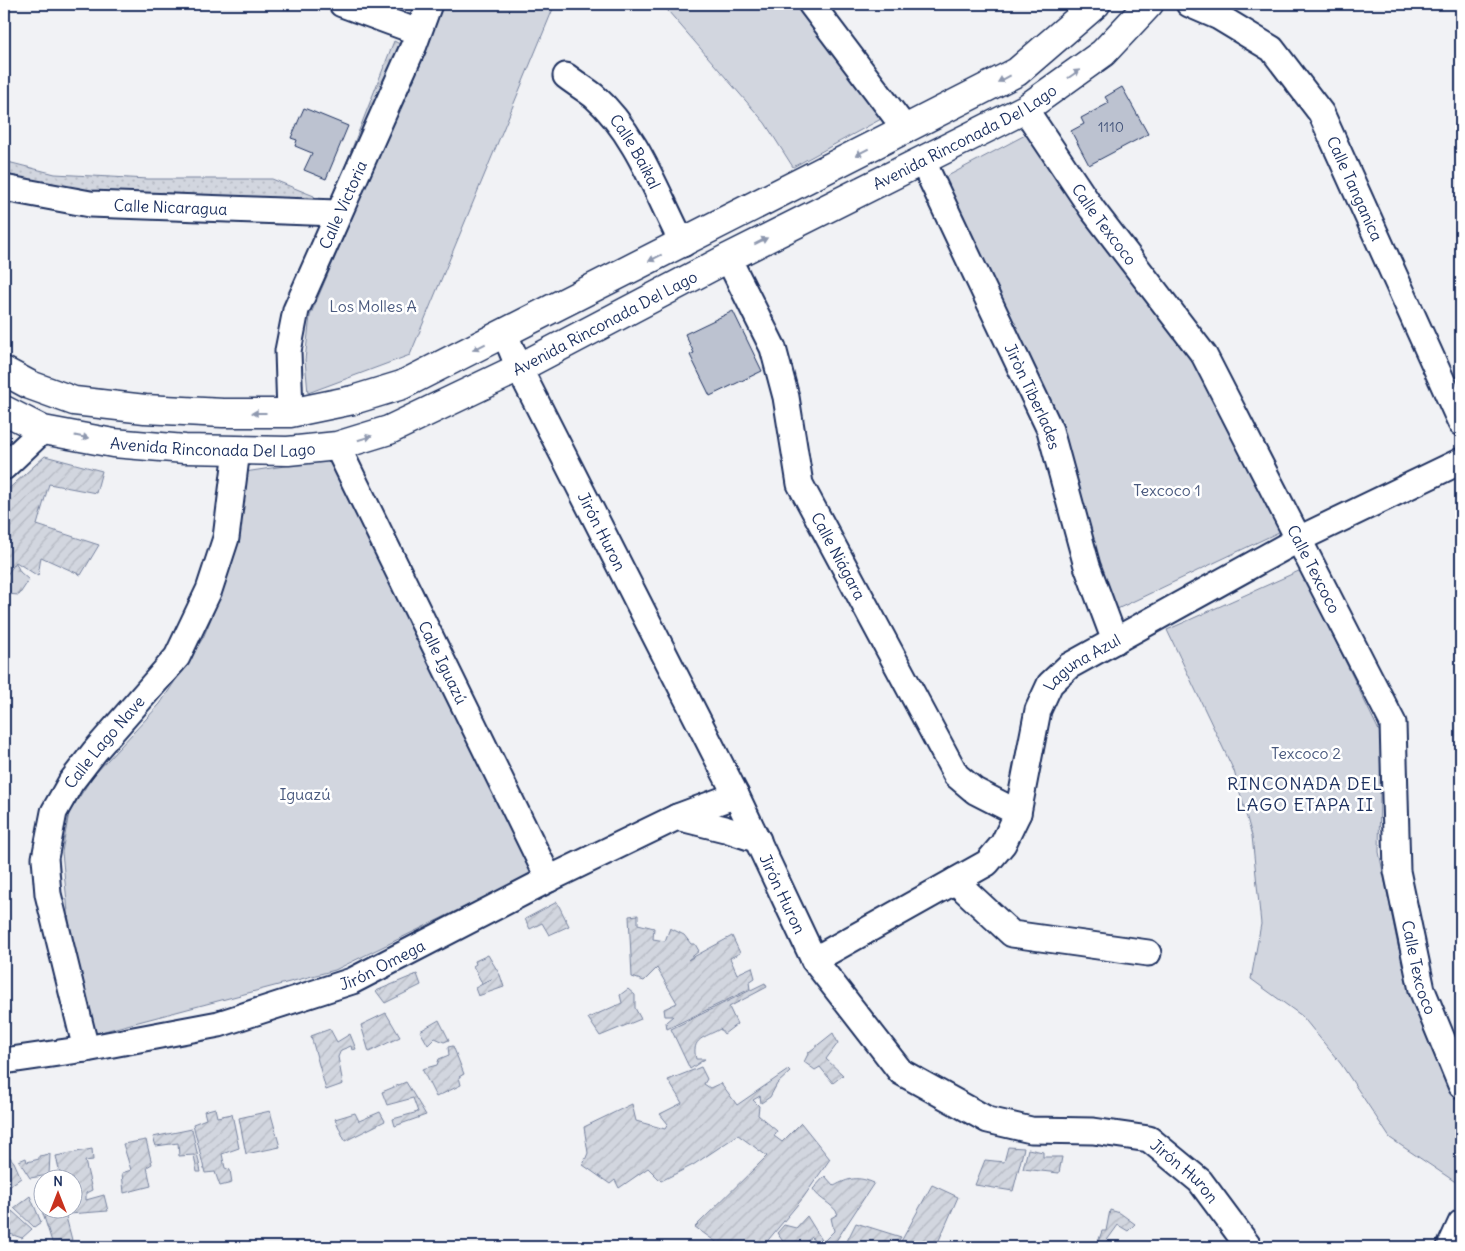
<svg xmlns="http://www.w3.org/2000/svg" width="1465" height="1251" font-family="Delius,sans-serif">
<defs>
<pattern id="grass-dots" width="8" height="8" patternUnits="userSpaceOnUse" patternTransform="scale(1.25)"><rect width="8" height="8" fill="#d2d6df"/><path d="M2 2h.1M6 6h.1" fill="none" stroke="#b4b8c2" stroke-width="1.8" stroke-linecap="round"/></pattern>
<pattern id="forest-firs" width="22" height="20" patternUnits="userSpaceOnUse" patternTransform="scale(1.25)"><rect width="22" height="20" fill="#d2d6df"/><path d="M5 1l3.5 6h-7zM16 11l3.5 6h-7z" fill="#b4b8c2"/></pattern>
<pattern id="garden-furrows" width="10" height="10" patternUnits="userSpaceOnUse" patternTransform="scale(1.25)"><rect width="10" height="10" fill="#d2d6df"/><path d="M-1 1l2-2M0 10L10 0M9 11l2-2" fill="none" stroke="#b4b8c2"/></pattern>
</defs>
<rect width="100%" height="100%" fill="#f1f2f5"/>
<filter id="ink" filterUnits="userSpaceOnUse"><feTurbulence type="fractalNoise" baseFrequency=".02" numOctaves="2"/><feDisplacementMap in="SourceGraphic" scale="10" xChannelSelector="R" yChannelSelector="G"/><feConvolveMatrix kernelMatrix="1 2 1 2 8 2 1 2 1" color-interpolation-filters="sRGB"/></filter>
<g filter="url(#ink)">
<!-- grass -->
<path fill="url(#grass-dots)" stroke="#76829e" d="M4,161L55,174L148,179H272L314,196L318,210L52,187L4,174Z"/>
<!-- forest -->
<path fill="url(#forest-firs)" stroke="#76829e" d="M4,537L20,572L29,580L19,595L6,594Z"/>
<!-- park -->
<path fill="#d2d6df" stroke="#76829e" d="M443,4H555L410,355L308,393L305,360L310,316Z
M662,4H793L842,59L881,119L793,167L765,123Z
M1031,132L1202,368L1281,531L1113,611L940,180Z
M331,459L534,873L335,970L93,1034L69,922L62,852L69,813L93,776L160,704L203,638L221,595L231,557L245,472Z
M1301,570L1381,735L1379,852L1398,946L1423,1020L1461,1111V1179L1457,1183L1390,1138L1341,1064L1302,1016L1251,979L1261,924L1252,836L1234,771L1167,630Z"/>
<!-- garden -->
<path fill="url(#garden-furrows)" stroke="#76829e" d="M394,41L402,45L331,202Z
M45,456L102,471L96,493L49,484L37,525L99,545L81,575L41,557L38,576L16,562L4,579V493Z
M557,902L569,926L549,935L542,923L530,929L525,919Z
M638,915V924L654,928L653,939L665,941L670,928L684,935L691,944H695L699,951L688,960L732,936L740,953L730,958L737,974L752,967L755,978L749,982L750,989L667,1029L666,1022L673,1016H665L664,1009L677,1003L657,968L644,981L632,977L629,916Z
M488,955L500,975L504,987L478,996L475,988L492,979L482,983L473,966L476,964L475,961Z
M417,974L421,985L385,1003L376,991Z
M765,983L767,987L729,1007L737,1024L724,1034L720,1029C704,1038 691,1038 696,1059H705L690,1069L671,1029Z
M628,989L635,995V1008L641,1019L600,1036L588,1018L622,1003L620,995Z
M386,1013L400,1037L369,1052L361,1025Z
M439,1020L449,1040L444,1042L435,1038L428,1045L420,1031Z
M330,1029L337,1042L350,1034L356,1049L352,1050L351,1046L341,1050L338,1057L343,1084L326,1090L311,1036Z
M833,1033L838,1043L826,1059L843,1075L833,1083L820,1067L815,1070L804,1062L809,1052Z
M453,1046L464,1074L459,1077L461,1085L436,1097L422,1069L437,1065L439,1059L449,1055L448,1047Z
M701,1067L707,1079L704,1084L710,1088L721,1083L737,1105L788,1070L790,1072L777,1084L770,1097L761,1103L760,1096L753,1100L759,1106L758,1115L777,1131L774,1136L782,1142L801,1123L830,1159L803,1198L764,1245L723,1247L695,1227L767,1156L738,1135L693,1165L661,1181L648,1168L619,1188L615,1180L610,1184L583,1165L588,1153L584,1127L632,1104L636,1121L665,1129L668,1124L660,1114L682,1103L668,1080Z
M406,1082L426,1115L395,1126L393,1119L418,1112L413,1098L387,1105L382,1092Z
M215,1108L217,1117L232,1114L239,1148L222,1154L225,1168L230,1170L232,1183L220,1186L215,1172L205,1173L193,1124L206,1119L204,1111Z
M270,1111L280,1147L246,1154L239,1118Z
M380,1112L385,1121L345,1141L335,1119L355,1113L359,1121Z
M192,1129L201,1172H197L194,1155L179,1156L178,1143L156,1146L153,1137Z
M146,1140L152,1164L147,1167L151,1186L124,1193L122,1173L131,1170L123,1144Z
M1008,1147L1024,1148L1013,1191L975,1185L985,1160L1004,1162Z
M92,1149L93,1160L85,1161L92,1190L86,1193V1200L104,1195L108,1211L69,1214L68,1209L72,1208V1178H61L56,1156Z
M1028,1149L1043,1152V1157H1062L1059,1173L1023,1169Z
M50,1154L49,1175L30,1178L19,1161L26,1158L27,1162L39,1159V1156Z
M8,1155L14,1162L21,1178L4,1190V1156Z
M825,1176L834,1186C849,1178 858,1176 874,1183L832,1247H816L812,1237L800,1247H787L777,1233L784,1225L796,1228L807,1216L823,1242L834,1231L831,1218L838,1214C831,1202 820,1201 813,1189Z
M932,1185L958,1197L936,1247H898Z
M42,1193V1208L64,1209L72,1240L52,1242L37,1195Z
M30,1196L41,1222L34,1227L14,1208Z
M1110,1210L1120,1213L1135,1224L1128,1231L1118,1225L1105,1243L1110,1247L1097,1245L1102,1231H1106Z
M12,1211L32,1229L22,1238L4,1232V1220Z
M856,1223L901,1237L895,1247H844Z"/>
<!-- building -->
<path fill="#bcc2d0" stroke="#1b2f5e" d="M1122,87L1148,134L1089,165L1071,131L1084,124L1081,118L1109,103L1105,97Z
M304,108L348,126L326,179L304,170L312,153L295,146L297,140L291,138Z
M733,311L762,371L710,396L690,355L694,353L685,334Z"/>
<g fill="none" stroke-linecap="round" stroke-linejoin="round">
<!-- minor casing -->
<g stroke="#1b2f5e" stroke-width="29">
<g id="minor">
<path d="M342,4L418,32"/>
<path d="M811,4L906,130"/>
<path id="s1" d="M1189,4L1219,17L1272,49L1321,113L1461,423"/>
<path id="s2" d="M566,76C575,83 585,89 594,96C637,134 657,194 683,244"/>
<path id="s3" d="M1025,109L1092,209L1204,355L1393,723L1397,871L1422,990L1461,1085"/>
<path id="s4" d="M923,162L1050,430L1087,566L1115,641"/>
<path id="s5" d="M4,188L90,204L337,213"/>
<path id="s6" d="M728,258L773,348L786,397L800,484L956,775L975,791L1018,813"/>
<path id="s7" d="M505,334L519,368L736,795L814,960L901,1072L988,1120L1031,1130L1093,1131L1149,1139L1200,1181L1249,1247"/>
<path id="s8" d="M290,413L288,351L296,310L414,45L429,4"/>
<path id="s9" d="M337,446L549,879"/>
<path d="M4,467L43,430"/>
<path d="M677,817L725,829L758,840"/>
<path d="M955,881L1012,934L1148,953"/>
<path id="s10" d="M814,960L987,863L1003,844L1018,813L1038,710L1050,684L1069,666L1299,539L1461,461"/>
<path id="s11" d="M86,1049L48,894L45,858L54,812L71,782L95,751L177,657L209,590L226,538L237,450"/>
<path id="s12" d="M4,1061L86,1049L219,1024L352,981L549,879L677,817L736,795"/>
<path d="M1450,1247L1461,1223"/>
</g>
</g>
<!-- tertiary casing -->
<g stroke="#1b2f5e" stroke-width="31">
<g id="tertiary">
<path d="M4,371L30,385L74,401L145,409L223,413H290L353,400L402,385L1017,72L1096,4"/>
<path id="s13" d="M4,410L43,430L113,443L185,449L288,451L337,446L389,430L519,368L728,258L1025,109L1103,53L1149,4"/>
</g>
</g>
<!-- minor -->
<use href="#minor" stroke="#fff" stroke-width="25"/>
<!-- tertiary -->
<use href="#tertiary" stroke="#fff" stroke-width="28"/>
</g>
<!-- one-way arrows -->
<defs><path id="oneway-solid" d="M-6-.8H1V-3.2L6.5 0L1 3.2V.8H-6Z" transform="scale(1.25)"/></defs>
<g fill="#8d97ae">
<use href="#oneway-solid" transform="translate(1074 74) rotate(-35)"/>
<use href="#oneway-solid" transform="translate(1004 79) rotate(152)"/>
<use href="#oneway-solid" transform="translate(862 152) rotate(153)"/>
<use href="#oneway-solid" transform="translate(761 241) rotate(-26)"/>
<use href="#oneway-solid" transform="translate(655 258) rotate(153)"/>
<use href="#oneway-solid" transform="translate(479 347) rotate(153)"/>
<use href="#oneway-solid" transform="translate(259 413) rotate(180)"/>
<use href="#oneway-solid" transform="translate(82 437) rotate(11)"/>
<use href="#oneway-solid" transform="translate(365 438) rotate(-17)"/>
</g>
</g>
<g text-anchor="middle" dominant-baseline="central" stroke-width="5" stroke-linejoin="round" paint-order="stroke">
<!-- number labels -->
<g font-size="14" fill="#43547a">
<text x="1111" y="127">1110</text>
</g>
<!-- street labels -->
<g font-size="16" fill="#1b2f5e" stroke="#fff">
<text stroke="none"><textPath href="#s13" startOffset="1040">Avenida Rinconada Del Lago</textPath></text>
<text stroke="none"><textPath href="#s2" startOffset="104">Calle Baikal</textPath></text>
<text stroke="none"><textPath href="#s1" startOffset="258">Calle Tanganica</textPath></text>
<text stroke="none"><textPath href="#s8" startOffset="219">Calle Victoria</textPath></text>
<text stroke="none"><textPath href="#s5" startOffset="168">Calle Nicaragua</textPath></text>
<text stroke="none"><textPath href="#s3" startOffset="140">Calle Texcoco</textPath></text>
<text stroke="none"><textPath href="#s13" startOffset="635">Avenida Rinconada Del Lago</textPath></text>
<text stroke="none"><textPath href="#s4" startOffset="259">Jiròn Tiberlades</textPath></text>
<text stroke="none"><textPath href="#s13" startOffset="215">Avenida Rinconada Del Lago</textPath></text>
<text stroke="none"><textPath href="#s7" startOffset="220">Jirón Huron</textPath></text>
<text stroke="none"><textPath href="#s6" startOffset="321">Calle Niágara</textPath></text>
<text stroke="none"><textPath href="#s3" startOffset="545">Calle Texcoco</textPath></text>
<text stroke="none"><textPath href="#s9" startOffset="241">Calle Iguazú</textPath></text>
<text stroke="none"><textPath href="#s10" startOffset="430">Laguna Azul</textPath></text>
<text stroke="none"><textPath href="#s11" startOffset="329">Calle Lago Nave</textPath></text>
<text stroke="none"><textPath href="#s7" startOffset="625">Jirón Huron</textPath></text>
<text stroke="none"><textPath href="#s12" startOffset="392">Jirón Omega</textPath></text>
<text stroke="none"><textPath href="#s3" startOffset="965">Calle Texcoco</textPath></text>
<text stroke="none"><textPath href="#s7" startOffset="1150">Jirón Huron</textPath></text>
</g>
<!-- park labels -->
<g font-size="16" fill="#49597e" stroke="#fff">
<text x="373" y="306">Los Molles A</text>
<text x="1167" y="490">Texcoco 1</text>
<text x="1306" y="753">Texcoco 2</text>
<text x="305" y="794">Iguazú</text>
</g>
<!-- neighbourhood labels -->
<g font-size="18" letter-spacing="1" fill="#1b2f5e" stroke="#fff">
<text x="1305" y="783">RINCONADA DEL<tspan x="1305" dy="21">LAGO ETAPA II</tspan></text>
</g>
</g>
<!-- margin -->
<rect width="1465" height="1251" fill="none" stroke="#fff" stroke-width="20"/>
<rect x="10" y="10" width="1445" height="1231" fill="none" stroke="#1b2f5e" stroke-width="2" filter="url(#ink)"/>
<!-- north arrow -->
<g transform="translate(58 1194)"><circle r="24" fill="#ffffff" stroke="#a4acbf"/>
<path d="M0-4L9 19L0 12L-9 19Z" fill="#c8321e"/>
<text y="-8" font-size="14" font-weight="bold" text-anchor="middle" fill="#1b2f5e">N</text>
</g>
</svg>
